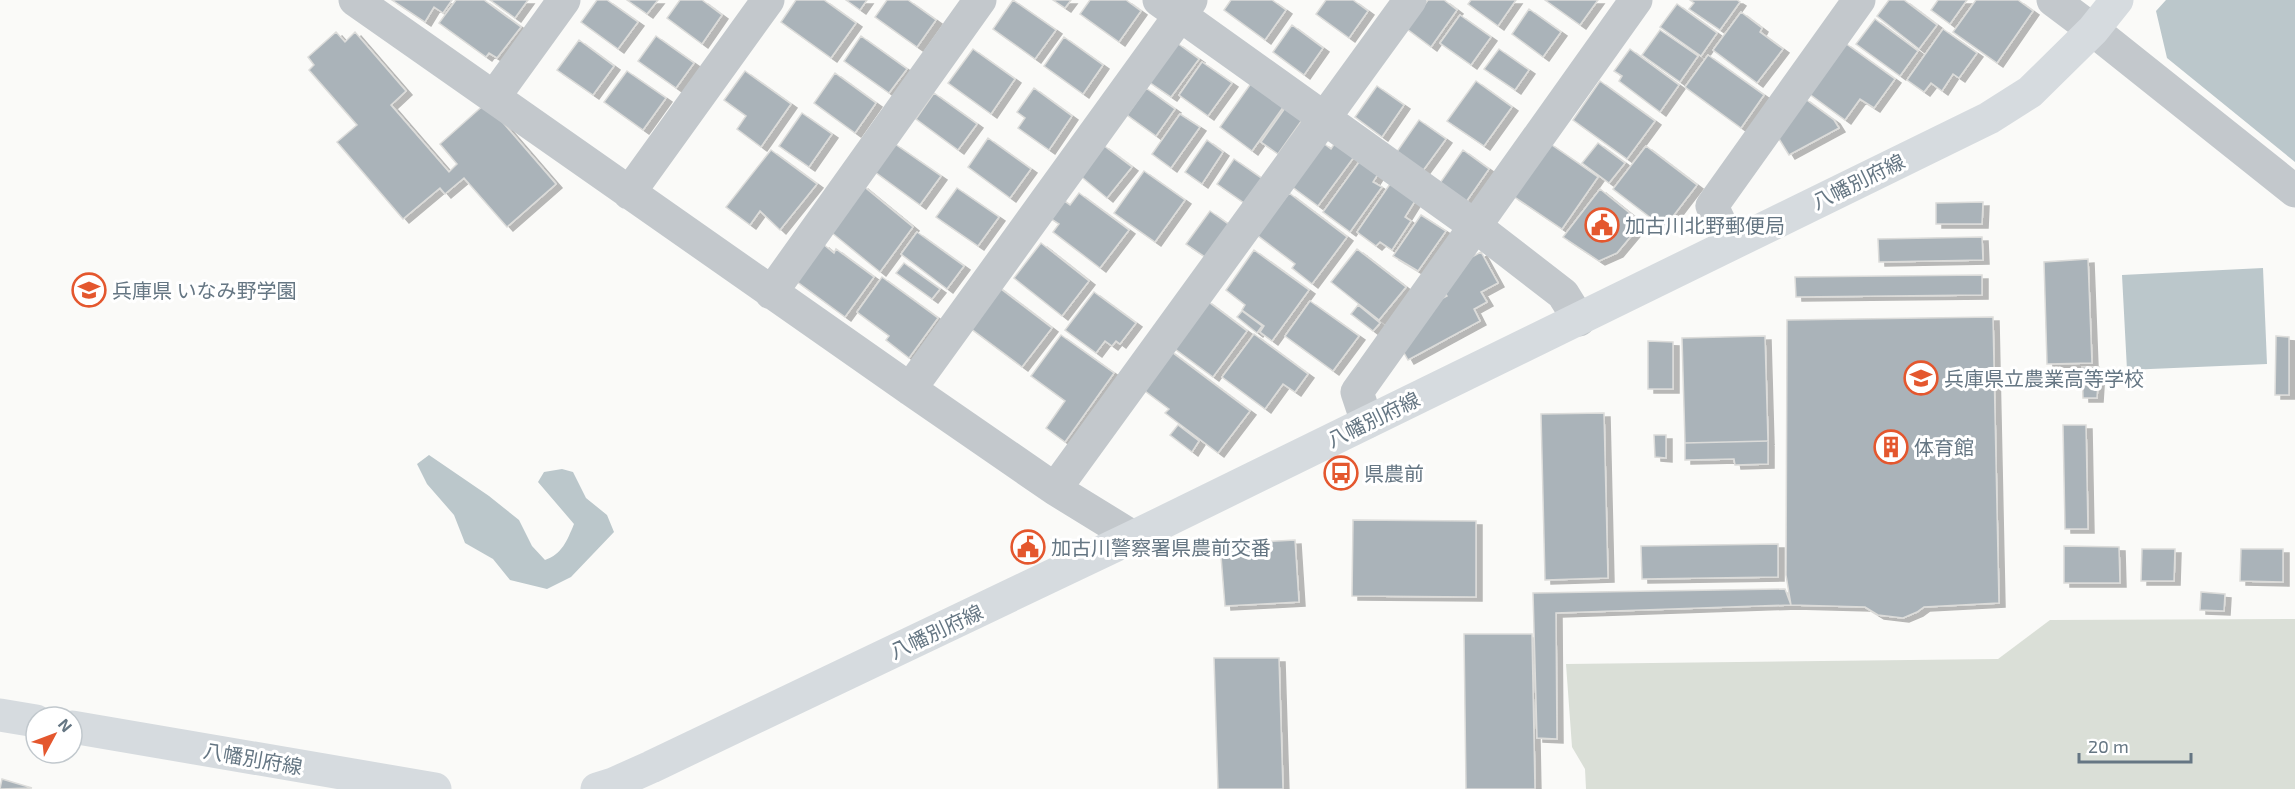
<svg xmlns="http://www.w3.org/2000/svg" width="2295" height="789" font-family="'Exo 2','Noto Sans JP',sans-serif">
<defs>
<filter id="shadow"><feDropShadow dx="6" dy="4" stdDeviation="0" flood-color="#0004"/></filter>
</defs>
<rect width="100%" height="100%" fill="#fafaf8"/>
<!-- green -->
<path fill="#dadfd7" d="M2295,619V789H1586L1585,769L1572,747L1566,664L1998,659L2050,620Z"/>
<!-- water -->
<path fill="#bbc7cb" d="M2166,0H2295V162L2167,58L2156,11Z
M2263,268L2267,364L2127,370L2122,275Z
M429,455L489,496L519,520L532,546L545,560C562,554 567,541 574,524L538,482L544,472L562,469L573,472L586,498L607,515L614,532L571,577L547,589L510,580L493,559L465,543L454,515L427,484L417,464Z"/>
<!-- building -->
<path fill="#aab3b9" stroke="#dcdcda" stroke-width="1.5" filter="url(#shadow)" d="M392,0H452L443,13L434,7L425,22Z
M456,0H484L521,27L497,58L489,53L486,57L439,23Z
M490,0H528L515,18Z
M597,0H607L638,22L618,49L581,22Z
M627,0H658L647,14Z
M680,0H702L722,15L702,44L667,18Z
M796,0H824L856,23L831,58L781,22Z
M846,0H867L860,10Z
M887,0H908L936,20L917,47L875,17Z
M1013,0L1056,30L1035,59L993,29Z
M1053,0H1071L1065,8Z
M1090,0H1126L1141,11L1119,42L1080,14Z
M1231,0H1272L1286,10L1265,40L1224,10Z
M1326,0H1353L1368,11L1349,38L1316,14Z
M1428,0H1444L1457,10L1431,47L1407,29Z
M1471,0H1516L1498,26L1468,4Z
M1545,0H1598L1580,25Z
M1690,0H1737L1740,2L1720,30L1689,9L1694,3Z
M1889,0H1904L1937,25L1919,49L1877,16Z
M1938,0H1967L1950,24L1931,10Z
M1976,0H2018L2033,11L1997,63L1953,32Z
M1677,4L1717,33L1701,56L1660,27Z
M1529,9L1561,32L1543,57L1512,34Z
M1741,12L1762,28L1760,32L1783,49L1757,83L1713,50Z
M1460,15L1491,37L1471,65L1440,43Z
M1875,19L1918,51L1900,76L1856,44Z
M1292,25L1323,48L1304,75L1273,52Z
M1943,29L1977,53L1959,78L1953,74L1942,91L1931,83L1924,92L1907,80Z
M1660,30L1698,56L1680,82L1642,55Z
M336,32L345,42L355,32L406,91L391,105L449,172L457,164L440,144L486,103L556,184L507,227L464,178L445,194L440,188L403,219L337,142L357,125L309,70L314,65L308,57Z
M656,36L694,63L676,88L638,61Z
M861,36L907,69L889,93L844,61Z
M1064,37L1103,65L1083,94L1044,66Z
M579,40L614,66L593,95L557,70Z
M1177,43L1199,59L1171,97L1149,82Z
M1845,43L1895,79L1874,108L1860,99L1845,120L1808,93Z
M973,49L1015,79L991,114L948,83Z
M1499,49L1529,70L1515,90L1484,69Z
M1630,49L1679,85L1660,112L1619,81L1622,76L1614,71Z
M1708,55L1764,95L1741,128L1685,87Z
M1202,62L1232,83L1208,116L1179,95Z
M627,71L666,98L643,130L604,102Z
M745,71L791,104L761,147L737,129L746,116L724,100Z
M835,73L876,103L855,133L814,103Z
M1476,81L1512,107L1484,146L1447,121Z
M1600,81L1655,121L1627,159L1573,120Z
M1252,82L1284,106L1252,151L1220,127Z
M1377,86L1404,105L1382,137L1355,117Z
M1034,88L1072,116L1049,150L1018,128L1025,118L1017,112Z
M1146,88L1175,109L1156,136L1127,115Z
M934,93L977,124L958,150L916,119Z
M1804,98L1834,120L1839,128L1789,155L1776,134Z
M1285,108L1302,120L1278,154L1261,142Z
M802,113L832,134L809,167L779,146Z
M1180,114L1200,127L1171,168L1152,154Z
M1419,120L1446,139L1422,172L1396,153Z
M988,138L1031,169L1010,198L968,167Z
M1207,140L1223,152L1202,184L1185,172Z
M1323,143L1331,149L1335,143L1354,157L1318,206L1291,186Z
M1549,143L1598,177L1562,229L1513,196Z
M1598,143L1625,163L1609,183L1582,163Z
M895,144L941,176L920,205L875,172Z
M1103,145L1132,167L1107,198L1078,174Z
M1646,146L1697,185L1664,228L1613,189Z
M771,150L817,184L780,230L760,211L750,225L726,207Z
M1463,150L1489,169L1466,202L1440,183Z
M1362,158L1380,171L1373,182L1382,187L1350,232L1323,212Z
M1234,159L1264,180L1247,205L1217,184Z
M1144,171L1185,200L1155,242L1114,213Z
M1390,184L1415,201L1405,217L1411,221L1392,250L1380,242L1376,246L1357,232Z
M862,185L913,227L880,272L826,228Z
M957,188L999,217L978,246L936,217Z
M1600,189L1642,223L1617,253L1599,261L1563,237Z
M1079,193L1129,230L1100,268L1053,232L1059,224L1047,216L1060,198L1070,205Z
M1289,193L1347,237L1312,284L1292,268L1295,264L1257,235Z
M1983,202L1982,224H1936V203Z
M1210,211L1231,226L1208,259L1186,244Z
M1421,215L1446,231L1418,271L1393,256Z
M917,232L964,266L947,289L901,254Z
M1982,237L1983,260L1879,262L1878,239Z
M1041,243L1089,281L1062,316L1014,278Z
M823,244L834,253L836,249L874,277L845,317L796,281Z
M1357,249L1406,287L1379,320L1331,282Z
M1254,250L1309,290L1272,341L1260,332L1264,326L1242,310L1245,305L1226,290Z
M1481,252L1498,283L1481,292L1487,302L1474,309L1480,321L1408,360L1398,342L1419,311L1447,296L1438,281L1457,265Z
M2088,259L2092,363L2047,364L2044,262Z
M904,263L940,289L932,299L896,273Z
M1982,275V295L1796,297L1795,277Z
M882,277L938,318L909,358L886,340L889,336L857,312Z
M997,286L1052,328L1022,367L966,325Z
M1094,292L1136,323L1120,344L1116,341L1112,346L1105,341L1096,353L1065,330Z
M1206,300L1247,331L1213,377L1171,346Z
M1310,301L1359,336L1333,371L1285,336Z
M1358,305L1380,323L1373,331L1351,314Z
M1242,311L1262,326L1257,333L1237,317Z
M1993,317L1999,603L1924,607L1917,612L1903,618L1878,615L1865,607L1791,605L1786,575L1787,320Z
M1254,334L1308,374L1295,392L1283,384L1265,409L1222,377Z
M1061,335L1114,373L1065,442L1046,428L1065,401L1031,376Z
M1765,336L1768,441L1685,443L1682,338Z
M2276,336L2289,337V395H2275Z
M1648,341L1673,342V389H1648Z
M1169,350L1250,411L1218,453L1165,413L1169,409L1141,388Z
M2082,367H2099L2097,398H2083Z
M1604,413L1608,578L1545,580L1541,414Z
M1178,425L1199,441L1192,452L1170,435Z
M2063,425H2086L2088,529H2065Z
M1654,435H1666V458L1655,457Z
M1768,441V464L1735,465L1734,459L1685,460V443Z
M1353,520L1476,521V597L1352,596Z
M1295,540L1299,602L1225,606L1220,544Z
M1778,544V577L1642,579L1641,546Z
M2064,546L2119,547L2120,583H2064Z
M2142,549H2175L2174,581H2141Z
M2241,549H2283V582L2240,581Z
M1785,589L1791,605L1556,613L1557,739L1537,738L1533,593Z
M2201,592L2225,594L2224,611L2200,610Z
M1464,634H1532L1535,789H1466Z
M1214,658H1279L1283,789H1218Z
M2,779L32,788L0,789Z"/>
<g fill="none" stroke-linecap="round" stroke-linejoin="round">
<!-- minor -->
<path stroke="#c3c8cc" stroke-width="33" d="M355,0L910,389L1055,489L1133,537
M1159,0L1475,226L1563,294L1579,320
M2053,0L2093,30L2295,191
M494,97L564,0
M629,193L768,0
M1730,244L1712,206L1859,0
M771,293L980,0
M910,389L1191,0
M1367,422L1357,392L1636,0
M1055,489L1410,0"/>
<!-- major -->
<path stroke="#d6dbdf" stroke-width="33" d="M0,715L36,721
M72,727L435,789
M597,789L613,784L651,767L1133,537L1989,118L2030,92L2093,30L2117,0"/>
</g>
<!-- icons -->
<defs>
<g id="civic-ring" transform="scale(1.725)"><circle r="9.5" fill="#fff" stroke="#e4572e" stroke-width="1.5"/><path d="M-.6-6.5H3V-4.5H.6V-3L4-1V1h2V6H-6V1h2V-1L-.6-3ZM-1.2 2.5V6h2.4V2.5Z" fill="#e4572e"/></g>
<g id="school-ring" transform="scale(1.725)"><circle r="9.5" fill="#fff" stroke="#e4572e" stroke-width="1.5"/><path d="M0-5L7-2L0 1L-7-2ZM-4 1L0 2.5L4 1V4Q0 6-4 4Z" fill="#e4572e"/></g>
<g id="building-ring" transform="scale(1.725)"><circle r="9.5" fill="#fff" stroke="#e4572e" stroke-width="1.5"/><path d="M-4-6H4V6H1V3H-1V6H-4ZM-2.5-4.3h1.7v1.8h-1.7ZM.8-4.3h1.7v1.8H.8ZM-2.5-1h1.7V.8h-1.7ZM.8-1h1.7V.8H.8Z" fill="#e4572e"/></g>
<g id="bus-ring" transform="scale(1.725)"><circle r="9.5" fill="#fff" stroke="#e4572e" stroke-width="1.5"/><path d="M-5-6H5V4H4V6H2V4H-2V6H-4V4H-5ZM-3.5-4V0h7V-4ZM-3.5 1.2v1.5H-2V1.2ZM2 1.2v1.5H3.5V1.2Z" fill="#e4572e"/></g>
</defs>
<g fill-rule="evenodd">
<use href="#civic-ring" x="1602" y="225"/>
<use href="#school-ring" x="89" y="290"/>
<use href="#school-ring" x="1921" y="378"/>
<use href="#building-ring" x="1891" y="447"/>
<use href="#bus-ring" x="1341" y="473"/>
<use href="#civic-ring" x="1028" y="547"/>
</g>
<g text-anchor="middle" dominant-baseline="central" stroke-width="6" stroke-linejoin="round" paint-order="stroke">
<!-- street labels -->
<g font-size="20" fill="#657683" stroke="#fff">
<text transform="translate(1858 181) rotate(-26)">八幡別府線</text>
<text transform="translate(1373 419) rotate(-26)">八幡別府線</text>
<text transform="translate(936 631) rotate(-25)">八幡別府線</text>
<text transform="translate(253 758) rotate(10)">八幡別府線</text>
</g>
<!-- poi labels -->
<g font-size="20" fill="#657683" stroke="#fff" text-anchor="start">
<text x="1625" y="225">加古川北野郵便局</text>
<text x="112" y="290">兵庫県 いなみ野学園</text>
<text x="1944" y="378">兵庫県立農業高等学校</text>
<text x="1914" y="447">体育館</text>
<text x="1364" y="473">県農前</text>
<text x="1051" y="547">加古川警察署県農前交番</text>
</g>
</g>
<!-- north arrow -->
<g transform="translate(54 735) rotate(49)"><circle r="28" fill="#ffffff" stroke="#c1c8cd" stroke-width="1.5"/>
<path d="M0-4.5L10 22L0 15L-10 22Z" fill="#e4572e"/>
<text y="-9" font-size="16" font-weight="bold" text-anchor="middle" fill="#657683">N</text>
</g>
<!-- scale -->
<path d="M2079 753v9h112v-9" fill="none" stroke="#657683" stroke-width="3"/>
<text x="2088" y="753" font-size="18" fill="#657683" stroke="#ffffff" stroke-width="4.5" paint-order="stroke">20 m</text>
</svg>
